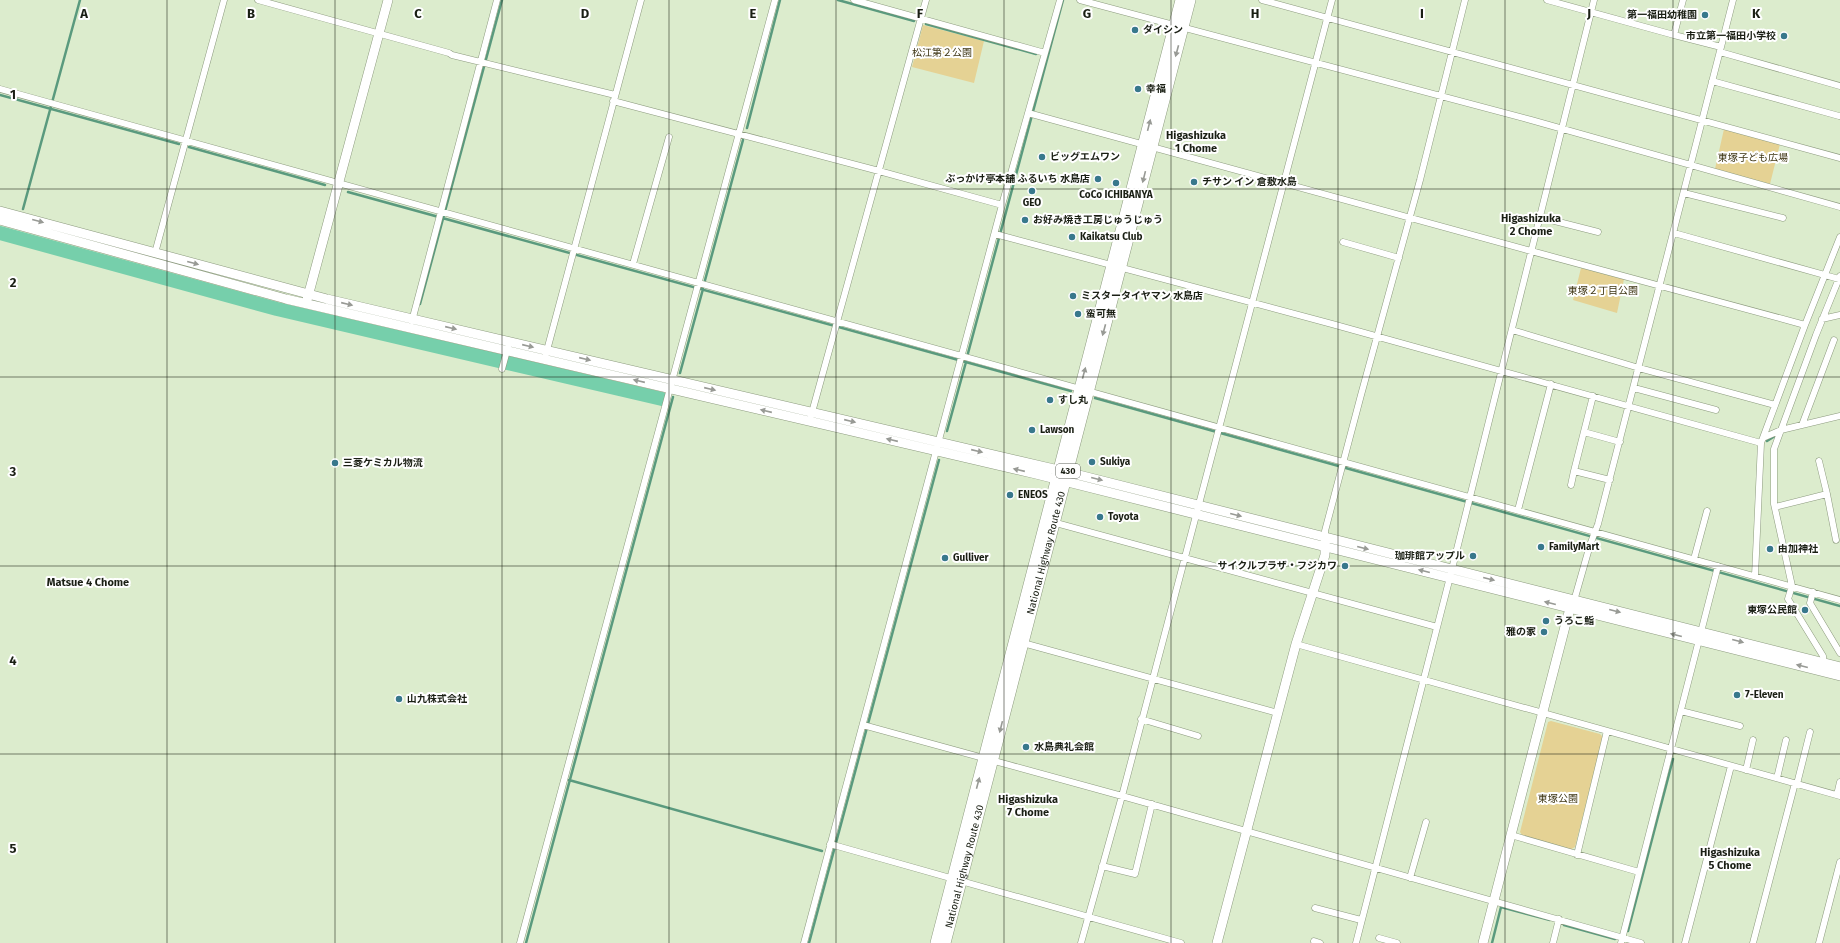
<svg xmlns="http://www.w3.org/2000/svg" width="1840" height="943" font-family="'Fira Sans','Noto Sans JP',sans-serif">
<rect width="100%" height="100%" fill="#dceccd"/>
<!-- green -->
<path fill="#e5d294" d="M923,25L984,41L974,83L912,67Z
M1724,129L1780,144L1770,184L1715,169Z
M1581,268L1624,279L1617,313L1573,300Z
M1551,721L1600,734L1603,737L1575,847L1570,850L1522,835L1520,832L1548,722Z"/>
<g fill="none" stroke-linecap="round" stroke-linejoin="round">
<!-- stream -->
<path stroke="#5a9a7e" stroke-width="2.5" d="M838,0L914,21
M926,24L1036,54
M0,95L179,144
M747,128L780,0
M189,147L325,185
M348,192L1071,391
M23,209L80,0
M15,238L17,233
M704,284L743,140
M420,304L502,0
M411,341L412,337
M967,357L1063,0
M680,373L703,289
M1095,398L1840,606
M947,431L966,362
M1767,441L1775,436
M569,780L822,851
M1564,925L1615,939
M1628,931L1673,759
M526,943L673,397
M809,943L939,460
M1492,943L1501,907L1550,920
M1629,943H1630"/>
<!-- river -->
<path stroke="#76cfab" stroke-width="14" d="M0,233L277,309L662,399"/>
<!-- street casing -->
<g stroke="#8c9a7e" stroke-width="7">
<path id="street" d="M258,0L449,53L452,55L615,95
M854,0L1045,53
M1080,0L1531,120L1840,207
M1262,0L1840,158
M1547,0L1674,35
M1721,47L1733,0
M1720,52L1840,86
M1712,81L1839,116
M0,89L1840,600
M613,101L879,171L1002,205
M1028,113L1531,251L1805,325
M1684,193L1783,218
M1539,217L1598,232
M1674,233L1839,279
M995,234L1332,324L1761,443
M1343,242L1399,258
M155,253L224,0
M633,264L669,137
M1822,319L1840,315
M412,321L497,0
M1512,330L1639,368L1775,405
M546,354L641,0
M502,369L508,347
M1634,388L1716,410
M1593,396L1574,471L1610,480
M811,416L926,0
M1802,425L1834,340
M1584,432L1620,442
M1765,437L1781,430L1840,416
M1571,485L1574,471
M1827,494L1836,540
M1775,507L1827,494L1819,461
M1518,510L1551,384
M1056,523L1437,627
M1325,538V531L1361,395L1420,180L1465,0
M1694,559L1707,511
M1755,576L1761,443L1805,325L1840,237
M1813,592L1810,603L1840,653
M1574,601L1590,545L1598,524L1721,47L1674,35L1683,0
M1023,643L1278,713
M1296,644L1840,796
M1824,666L1823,656L1788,599L1792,586L1774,504V449L1816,335L1840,276
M1681,711L1740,726
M1141,719L1198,736
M863,725L1122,796L1641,943
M1746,770L1753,740
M1777,778L1786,740
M1797,784L1810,732
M1837,795L1840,782
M1511,835L1639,872
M830,844L1181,943
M1577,855L1607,731
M1102,866L1135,874L1152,804
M1410,878L1426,822
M1315,908L1361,920
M1379,938L1397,943
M1314,941L1320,943
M520,943L775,0
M804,943L1002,205L1060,0
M1081,943L1122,796L1332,0
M1356,943L1450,577L1594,0
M1553,943L1559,919
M1621,943L1718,566
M1685,943L1731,766
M1753,943L1795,783
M1819,943L1840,862"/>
</g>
<!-- secondary casing -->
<g stroke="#8c9a7e" stroke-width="10">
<path id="secondary" d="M0,211L327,299L1067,472L1840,667
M0,220L286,299L1036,474L1840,676
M307,300L388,0
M1217,943L1296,644L1325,555V542
M1483,943L1568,615L1573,604"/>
</g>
<!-- highway casing -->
<g stroke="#8c9a7e" stroke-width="12">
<g id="highway">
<path d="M936,943L1181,0"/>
<path id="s1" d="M945,943L1190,0"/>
</g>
</g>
<!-- street -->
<use href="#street" stroke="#fff" stroke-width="6"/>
<!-- secondary -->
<use href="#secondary" stroke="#fff" stroke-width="9"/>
<!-- highway -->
<use href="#highway" stroke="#fff" stroke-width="11"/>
</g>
<!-- one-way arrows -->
<defs><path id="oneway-solid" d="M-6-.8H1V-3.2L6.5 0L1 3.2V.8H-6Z"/></defs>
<g fill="#989a95">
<use href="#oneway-solid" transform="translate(1177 51) rotate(105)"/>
<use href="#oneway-solid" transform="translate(1149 125) rotate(-76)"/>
<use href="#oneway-solid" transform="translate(1144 177) rotate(104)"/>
<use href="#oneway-solid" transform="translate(38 221) rotate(15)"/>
<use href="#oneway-solid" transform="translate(193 263) rotate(15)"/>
<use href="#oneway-solid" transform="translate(347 304) rotate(13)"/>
<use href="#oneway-solid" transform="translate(451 328) rotate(13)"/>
<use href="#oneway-solid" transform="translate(1104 330) rotate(105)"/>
<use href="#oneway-solid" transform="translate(528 346) rotate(13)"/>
<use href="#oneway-solid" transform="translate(585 359) rotate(13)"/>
<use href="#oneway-solid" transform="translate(1084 373) rotate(-75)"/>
<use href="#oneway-solid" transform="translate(639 381) rotate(-167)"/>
<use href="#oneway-solid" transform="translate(710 389) rotate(13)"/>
<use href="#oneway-solid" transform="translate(766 411) rotate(-167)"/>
<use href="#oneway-solid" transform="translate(850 421) rotate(13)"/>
<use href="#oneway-solid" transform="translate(892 440) rotate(-167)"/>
<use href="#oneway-solid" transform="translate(977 451) rotate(13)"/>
<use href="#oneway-solid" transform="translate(1019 470) rotate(-167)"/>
<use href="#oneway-solid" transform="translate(1097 479) rotate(14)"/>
<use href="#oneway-solid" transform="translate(1236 515) rotate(14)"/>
<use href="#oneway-solid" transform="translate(1363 548) rotate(14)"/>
<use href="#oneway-solid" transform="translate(1424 571) rotate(-166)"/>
<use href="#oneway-solid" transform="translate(1489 579) rotate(14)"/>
<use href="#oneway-solid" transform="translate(1550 603) rotate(-166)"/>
<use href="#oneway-solid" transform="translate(1615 611) rotate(14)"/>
<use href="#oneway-solid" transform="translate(1676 635) rotate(-166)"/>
<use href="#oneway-solid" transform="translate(1738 641) rotate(15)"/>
<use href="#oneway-solid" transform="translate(1802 666) rotate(-166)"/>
<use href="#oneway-solid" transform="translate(1001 727) rotate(104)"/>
<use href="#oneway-solid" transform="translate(978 783) rotate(-75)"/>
</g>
<!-- grid -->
<path fill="none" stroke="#1a1f14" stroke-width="1" stroke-opacity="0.55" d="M167,0V943M335,0V943M502,0V943M669,0V943M836,0V943M1004,0V943M1171,0V943M1338,0V943M1505,0V943M1673,0V943M0,189H1840M0,377H1840M0,566H1840M0,754H1840"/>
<!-- markers -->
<g fill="#38788c" stroke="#fff" stroke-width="1.5">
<circle cx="1705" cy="15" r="4"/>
<circle cx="1135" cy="30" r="4"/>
<circle cx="1784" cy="36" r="4"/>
<circle cx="1138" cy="89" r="4"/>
<circle cx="1042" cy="157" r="4"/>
<circle cx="1098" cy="179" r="4"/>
<circle cx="1194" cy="182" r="4"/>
<circle cx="1116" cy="183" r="4"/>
<circle cx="1032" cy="191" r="4"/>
<circle cx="1025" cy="220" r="4"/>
<circle cx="1072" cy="237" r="4"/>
<circle cx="1073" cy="296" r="4"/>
<circle cx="1078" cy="314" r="4"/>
<circle cx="1050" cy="400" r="4"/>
<circle cx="1032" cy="430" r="4"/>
<circle cx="1092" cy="462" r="4"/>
<circle cx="335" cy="463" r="4"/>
<circle cx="1010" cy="495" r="4"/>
<circle cx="1100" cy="517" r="4"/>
<circle cx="1541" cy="547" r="4"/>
<circle cx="1770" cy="549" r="4"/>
<circle cx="1473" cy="556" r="4"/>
<circle cx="945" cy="558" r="4"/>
<circle cx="1345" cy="566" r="4"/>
<circle cx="1805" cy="610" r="4"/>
<circle cx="1546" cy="621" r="4"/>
<circle cx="1544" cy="632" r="4"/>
<circle cx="1737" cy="695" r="4"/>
<circle cx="399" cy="699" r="4"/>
<circle cx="1026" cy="747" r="4"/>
</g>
<g text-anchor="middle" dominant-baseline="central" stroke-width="4" stroke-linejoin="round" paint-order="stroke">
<!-- shield labels -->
<rect fill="#fff" stroke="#5f625a" stroke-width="1" x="1056" y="464" width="24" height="14" rx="3"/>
<g font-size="9" font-weight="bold" fill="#1a1f14">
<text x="1068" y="471">430</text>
</g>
<!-- poi labels -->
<g font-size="10" font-weight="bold" fill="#1a1f14" stroke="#fff" text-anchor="start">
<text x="1697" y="15" text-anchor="end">第一福田幼稚園</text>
<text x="1143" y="30">ダイシン</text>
<text x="1776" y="36" text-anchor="end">市立第一福田小学校</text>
<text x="1146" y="89">幸福</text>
<text x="1050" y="157">ビッグエムワン</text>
<text x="1090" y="179" text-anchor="end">ぶっかけ亭本舗 ふるいち 水島店</text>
<text x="1202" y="182">チサン イン 倉敷水島</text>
<text x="1116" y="195" text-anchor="middle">CoCo ICHIBANYA</text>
<text x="1032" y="203" text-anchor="middle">GEO</text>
<text x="1033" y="220">お好み焼き工房じゅうじゅう</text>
<text x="1080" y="237">Kaikatsu Club</text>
<text x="1081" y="296">ミスタータイヤマン 水島店</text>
<text x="1086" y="314">蛮可無</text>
<text x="1058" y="400">すし丸</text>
<text x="1040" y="430">Lawson</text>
<text x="1100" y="462">Sukiya</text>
<text x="343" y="463">三菱ケミカル物流</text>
<text x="1018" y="495">ENEOS</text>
<text x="1108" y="517">Toyota</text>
<text x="1549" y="547">FamilyMart</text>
<text x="1778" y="549">由加神社</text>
<text x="1465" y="556" text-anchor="end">珈琲館アップル</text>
<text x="953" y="558">Gulliver</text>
<text x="1337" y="566" text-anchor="end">サイクルプラザ・フジカワ</text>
<text x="1797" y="610" text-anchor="end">東塚公民館</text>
<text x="1554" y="621">うろこ鮨</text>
<text x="1536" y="632" text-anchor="end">雅の家</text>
<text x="1745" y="695">7-Eleven</text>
<text x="407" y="699">山九株式会社</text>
<text x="1034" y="747">水島典礼会館</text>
</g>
<!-- park labels -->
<g font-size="10" fill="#3d3412" stroke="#fff">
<text x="942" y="53">松江第２公園</text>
<text x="1753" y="158">東塚子ども広場</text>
<text x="1603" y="291">東塚２丁目公園</text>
<text x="1558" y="799">東塚公園</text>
</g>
<!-- street labels -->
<g font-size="10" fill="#1a1f14" stroke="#fff">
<text stroke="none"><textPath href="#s1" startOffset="403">National Highway Route 430</textPath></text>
<text stroke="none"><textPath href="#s1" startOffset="79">National Highway Route 430</textPath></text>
</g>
<!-- neighbourhood labels -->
<g font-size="11" font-weight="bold" fill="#1a1f14" stroke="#fff">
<text x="1196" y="135">Higashizuka<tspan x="1196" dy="13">1 Chome</tspan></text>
<text x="1531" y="218">Higashizuka<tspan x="1531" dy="13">2 Chome</tspan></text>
<text x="88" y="582">Matsue 4 Chome</text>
<text x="1028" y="799">Higashizuka<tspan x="1028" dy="13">7 Chome</tspan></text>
<text x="1730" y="852">Higashizuka<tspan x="1730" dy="13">5 Chome</tspan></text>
</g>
</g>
<g font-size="13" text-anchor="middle" font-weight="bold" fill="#1a1f14" stroke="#fff" stroke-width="4" stroke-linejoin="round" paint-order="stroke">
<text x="84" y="18">A</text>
<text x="251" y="18">B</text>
<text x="418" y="18">C</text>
<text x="585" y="18">D</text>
<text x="753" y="18">E</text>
<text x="920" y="18">F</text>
<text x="1087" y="18">G</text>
<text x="1255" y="18">H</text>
<text x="1422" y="18">I</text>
<text x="1589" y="18">J</text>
<text x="1756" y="18">K</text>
<text x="13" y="99">1</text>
<text x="13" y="287">2</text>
<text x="13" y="476">3</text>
<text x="13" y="665">4</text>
<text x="13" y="853">5</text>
</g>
</svg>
